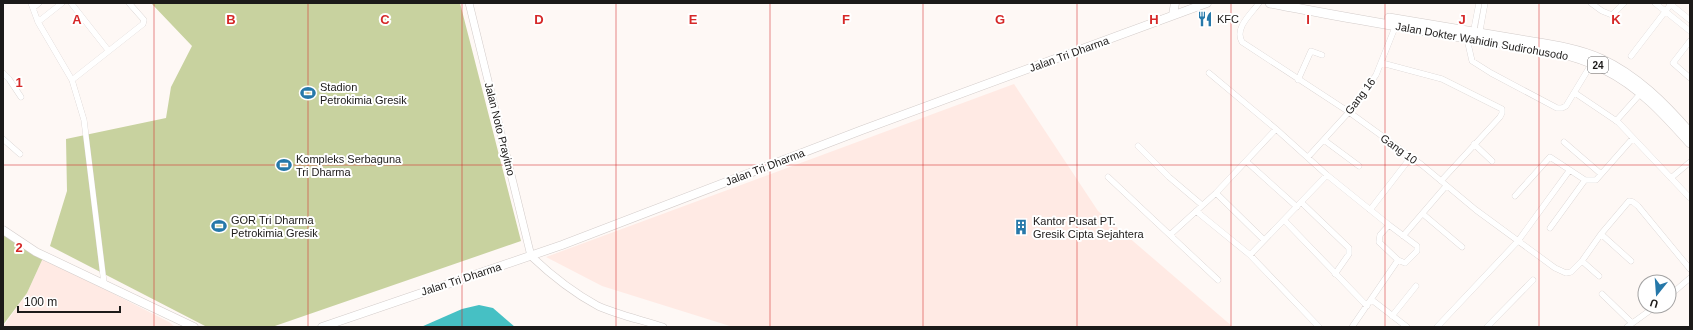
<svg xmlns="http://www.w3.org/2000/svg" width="1693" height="330" font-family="Arial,sans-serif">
<rect width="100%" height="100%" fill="#fef8f5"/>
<!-- industrial -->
<path fill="#ffeae4" d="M1014,84L1098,211L1233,327H733L602,286L546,257Z
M43,258L169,322L175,327H3L27,293Z"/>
<!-- green -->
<path fill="#c8d29f" d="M151,3H460L521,241L272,327H207L50,246L67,191L66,139L166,118L171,87L192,46Z
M3,230L43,258L27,293L3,325Z"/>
<!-- water -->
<path fill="#46c0c4" d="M479,305L493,308L515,327H421L462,309Z"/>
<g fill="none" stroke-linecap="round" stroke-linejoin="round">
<!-- minor casing -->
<g stroke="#d3ccca" stroke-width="6">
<path id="minor" d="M31,3L38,22L72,80L84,120L104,283
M71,3L108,50
M1259,3C1251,14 1234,28 1242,42L1349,112L1422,165L1476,210L1555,268L1566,273L1571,272L1582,261L1601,234L1629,201L1633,202L1638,206L1690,269
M1591,3L1602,11L1612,15L1624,3
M1655,3L1690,31
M1669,3L1690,20
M33,8L39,3
M38,22L62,3
M1473,34L1479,3
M1479,36L1485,3
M1467,39L1472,61L1491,73L1557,108H1562L1566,106L1592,63
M1690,41L1673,63L1690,78
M1631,56L1671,4
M1382,63L1442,79L1502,109V113L1500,117L1441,181
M3,73L9,79L21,97
M1209,73L1276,129L1327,175L1250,255L1319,327
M72,80L143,24L144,20L129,3
M1298,80L1311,51L1322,55
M1575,93L1618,122L1690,198
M1616,121L1641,93
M3,139L20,154
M1324,140L1359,166
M1564,142L1601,174
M1474,144L1492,161
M1138,146L1169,177L1202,205
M1308,157L1349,112L1376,75L1396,25
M1247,162L1297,207
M1327,175L1389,225L1380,235L1379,242L1398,260L1405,263L1417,251V246L1389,225
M1108,177L1218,280
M1671,178L1690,162
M1515,196L1550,157L1585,180H1596L1633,138
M1301,202L1349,248V254L1335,274
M1370,210L1411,157
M1196,211L1250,255
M1423,214L1462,247
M1284,220L1367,306
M1550,228L1585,180
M1171,234L1216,193
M1601,234L1631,261
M1403,236L1446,186
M1264,240L1216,193L1276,129
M1582,261L1599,276
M1602,294L1632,323
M1669,296L1690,278
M1372,300L1407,327
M1392,316L1416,286
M1352,327L1398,260
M1437,327L1518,241L1569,171
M1487,327L1533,280
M1627,327L1656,306"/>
</g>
<!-- tertiary casing -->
<g stroke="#d3ccca" stroke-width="8">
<path id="tertiary" d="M469,3L531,256C551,275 574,293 598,306C618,315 642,320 663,327"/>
</g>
<!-- secondary casing -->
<g stroke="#d3ccca" stroke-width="9">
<path id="secondary" d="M1173,15L1175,3
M3,230L36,252L194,327
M322,327L562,245L862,130L1207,3"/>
</g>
<!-- trunk casing -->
<g stroke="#d3ccca" stroke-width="10">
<path id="trunk" d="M1270,3C1335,16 1401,27 1466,38C1512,46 1561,47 1604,69C1639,86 1665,115 1690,143
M1389,18C1431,25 1473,32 1515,39C1544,44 1574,47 1601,59C1636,75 1665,104 1690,133"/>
</g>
<!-- minor -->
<use href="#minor" stroke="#fff" stroke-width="5.5"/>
<!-- tertiary -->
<use href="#tertiary" stroke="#fff" stroke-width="7"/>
<!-- secondary -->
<use href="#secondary" stroke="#fff" stroke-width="8"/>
<!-- trunk -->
<use href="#trunk" stroke="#fff" stroke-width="9"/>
</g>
<!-- grid -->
<path fill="none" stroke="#d62828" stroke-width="1" stroke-opacity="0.55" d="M154,3V327M308,3V327M462,3V327M616,3V327M770,3V327M923,3V327M1077,3V327M1231,3V327M1385,3V327M1539,3V327M3,165H1690"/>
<!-- icons -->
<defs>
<g id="restaurant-bare" transform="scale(1.2)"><path d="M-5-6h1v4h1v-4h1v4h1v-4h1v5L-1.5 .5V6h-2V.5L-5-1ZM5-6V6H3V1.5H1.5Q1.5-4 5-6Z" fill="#2678a9" stroke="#fff" stroke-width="2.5" paint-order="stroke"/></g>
<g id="stadium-bare" transform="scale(1.2)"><path d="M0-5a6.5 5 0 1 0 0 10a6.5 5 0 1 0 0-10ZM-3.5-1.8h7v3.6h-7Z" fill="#2678a9" stroke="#fff" stroke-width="2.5" paint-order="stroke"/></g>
<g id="building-bare" transform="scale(1.2)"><path d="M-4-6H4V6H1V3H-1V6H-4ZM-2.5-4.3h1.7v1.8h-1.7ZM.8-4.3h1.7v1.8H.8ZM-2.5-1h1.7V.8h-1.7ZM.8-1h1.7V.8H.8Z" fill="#2678a9" stroke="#fff" stroke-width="2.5" paint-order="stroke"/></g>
</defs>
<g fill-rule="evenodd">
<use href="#restaurant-bare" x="1205" y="19"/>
<use href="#stadium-bare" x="308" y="93"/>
<use href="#stadium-bare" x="284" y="165"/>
<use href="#stadium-bare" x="219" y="226"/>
<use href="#building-bare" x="1021" y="227"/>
</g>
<g text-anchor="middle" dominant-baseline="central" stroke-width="4" stroke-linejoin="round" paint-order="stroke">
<!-- shield labels -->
<rect fill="#fff" stroke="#605f5e" stroke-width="1" x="1588" y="57" width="20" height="16" rx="3"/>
<g font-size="10" font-weight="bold" fill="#1c1a19">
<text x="1598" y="65">24</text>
</g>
<!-- poi labels -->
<g font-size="11" fill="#1c1a19" stroke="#fff" text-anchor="start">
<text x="1217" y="19">KFC</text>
<text x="320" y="87">Stadion<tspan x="320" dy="13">Petrokimia Gresik</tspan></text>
<text x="296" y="159">Kompleks Serbaguna<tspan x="296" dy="13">Tri Dharma</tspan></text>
<text x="231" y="220">GOR Tri Dharma<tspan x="231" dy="13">Petrokimia Gresik</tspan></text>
<text x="1033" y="221">Kantor Pusat PT.<tspan x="1033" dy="13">Gresik Cipta Sejahtera</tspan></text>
</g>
<!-- street labels -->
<g font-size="11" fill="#1c1a19" stroke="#fff">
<text transform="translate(1482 41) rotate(10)">Jalan Dokter Wahidin Sudirohusodo</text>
<text transform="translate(1069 54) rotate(-20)">Jalan Tri Dharma</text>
<text transform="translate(1360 96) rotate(-53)">Gang 16</text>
<text transform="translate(500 129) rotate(76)">Jalan Noto Prayitno</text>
<text transform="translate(1399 149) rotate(36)">Gang 10</text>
<text transform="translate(765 167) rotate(-21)">Jalan Tri Dharma</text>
<text transform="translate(461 279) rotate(-18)">Jalan Tri Dharma</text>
</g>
</g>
<g font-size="13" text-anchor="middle" font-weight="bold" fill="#d62828" stroke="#fff" stroke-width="4" stroke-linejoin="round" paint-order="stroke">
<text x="77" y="24">A</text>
<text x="231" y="24">B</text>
<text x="385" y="24">C</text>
<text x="539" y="24">D</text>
<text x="693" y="24">E</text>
<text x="846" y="24">F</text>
<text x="1000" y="24">G</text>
<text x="1154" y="24">H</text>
<text x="1308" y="24">I</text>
<text x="1462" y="24">J</text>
<text x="1616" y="24">K</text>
<text x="19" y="87">1</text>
<text x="19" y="252">2</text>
</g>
<!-- border -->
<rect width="1693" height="330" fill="none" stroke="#1c1a19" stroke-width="8"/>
<!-- north arrow -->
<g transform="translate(1657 294) rotate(197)"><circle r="19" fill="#ffffff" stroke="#a4a3a3"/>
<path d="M0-3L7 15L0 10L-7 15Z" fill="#2678a9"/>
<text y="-6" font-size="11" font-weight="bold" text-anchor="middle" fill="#1c1a19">U</text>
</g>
<!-- scale -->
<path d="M18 306v6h102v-6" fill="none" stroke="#1c1a19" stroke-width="2"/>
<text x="24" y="306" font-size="12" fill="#1c1a19" stroke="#ffffff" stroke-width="3" paint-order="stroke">100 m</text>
</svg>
